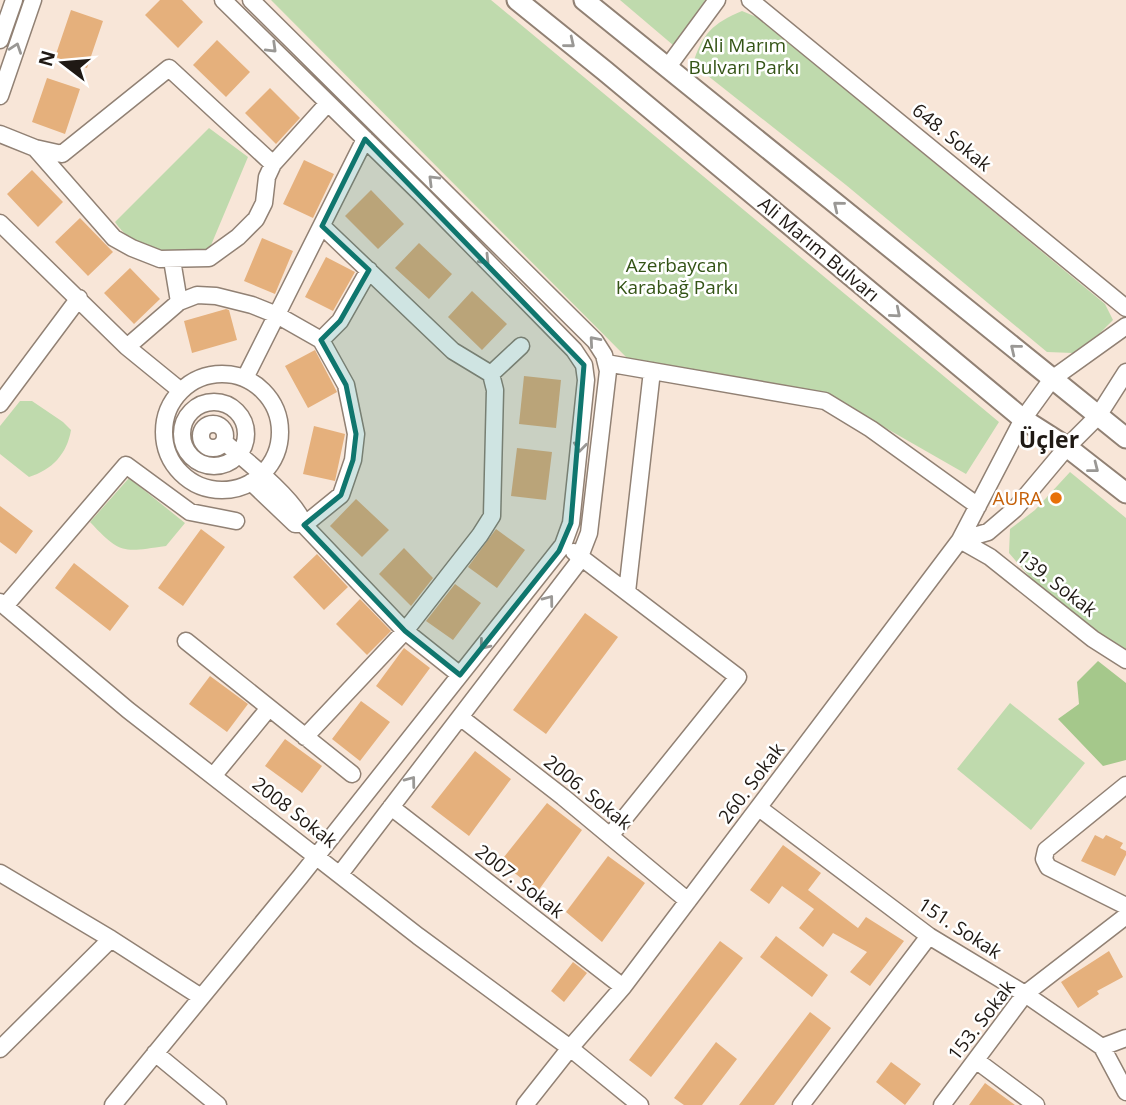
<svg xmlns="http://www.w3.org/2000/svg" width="1126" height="1105" font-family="'Open Sans',sans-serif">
<rect width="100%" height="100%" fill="#f8e6d8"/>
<!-- green -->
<path fill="#bfdaad" d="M271,0H491L999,422L966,474L835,399L633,364Z
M620,0H705L702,8L673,45Z
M742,11L759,18L1105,304L1113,320L1099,334L1073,353L1047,352L846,185L693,64C702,34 713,23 742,11Z
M209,128L248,157L209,250C175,253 136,254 115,222Z
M20,401H32L63,422L71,430C67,454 52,470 29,477L0,454V426Z
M1070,472L1126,518V659L1034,582L1009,553L1010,529L1035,510Z
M129,478L185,523L166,546C123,552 121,555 90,522Z
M1010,703L1085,763L1031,830L957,769Z"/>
<!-- forest -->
<path fill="#a5c88b" d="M1098,661L1126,683V760L1103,766L1058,719L1079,704L1077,682Z"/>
<!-- building -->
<path fill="#e5b07c" d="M160,0H182L203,22L178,48L145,15Z
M71,10L103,21L87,68L55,57Z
M217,40L250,72L226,97L193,65Z
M47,78L80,89L65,134L32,122Z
M270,88L300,118L276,144L245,113Z
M304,160L334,174L313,218L283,204Z
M32,170L63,202L38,227L7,194Z
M371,190L404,224L378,249L345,216Z
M80,218L113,252L88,276L55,242Z
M262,238L293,251L275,294L244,281Z
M419,243L452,274L429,299L395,268Z
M326,257L355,272L333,311L305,297Z
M130,268L160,299L134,324L104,293Z
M472,291L507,324L482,350L448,317Z
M226,309L229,310L237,340L192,353L184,321Z
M315,350L337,392L308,408L285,366Z
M524,376L561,380L556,428L519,424Z
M314,426L345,434L335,481L303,474Z
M517,448L552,452L546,500L511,496Z
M356,499L389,530L362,557L330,526Z
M0,506L33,531L16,554L0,542Z
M201,529L225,547L183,606L158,588Z
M496,529L525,550L497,588L468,567Z
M404,548L433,578L411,606L379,574Z
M317,554L348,587L324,610L293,577Z
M74,563L129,606L110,631L55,588Z
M455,584L481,603L453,640L426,621Z
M360,599L391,631L367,655L336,624Z
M585,613L618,637L546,734L513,710Z
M404,648L430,668L402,706L376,686Z
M210,676L248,704L227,732L189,704Z
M361,701L390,722L360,761L332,739Z
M285,739L322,766L302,793L265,766Z
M475,751L511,779L469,836L431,807Z
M547,803L582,830L538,891L500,862Z
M1095,835L1103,839L1106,835L1123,843L1120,848L1126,851V855L1115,876L1081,861Z
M783,845L821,873L808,890L858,928L866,917L904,941L870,986L850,972L867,952L833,933L823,947L799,928L814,909L782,886L769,904L750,890Z
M608,856L645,883L602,942L566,912Z
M776,936L828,975L812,997L760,957Z
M720,941L743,958L651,1077L629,1060Z
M1109,951L1123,977L1097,991L1099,994L1078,1008L1061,982Z
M573,962L587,973L564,1002L551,991Z
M810,1012L831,1028L783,1093L774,1105H739Z
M716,1042L737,1059L702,1105H684L674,1098Z
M891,1062L921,1084L905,1105L876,1082Z
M985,1083L1015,1105H969Z"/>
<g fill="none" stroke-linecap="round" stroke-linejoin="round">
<!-- minor casing -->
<g stroke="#918174" stroke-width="19">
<path id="minor" d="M251,0L595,341L604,355L608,371L589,533L577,564L340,874
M750,0L1126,308
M0,40L14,0
M667,68L717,0
M0,96L33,0
M0,134L35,148L114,238L132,248L160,259L209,258L238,237L256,219L264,203L267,177L273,164L328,103
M35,148L62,154L169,68L273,164
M0,223L127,347L181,391
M172,260L179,302
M321,340L340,321L369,270
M127,347L179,302L197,295L216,296L252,305L277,315L321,340L346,385L356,434L353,460L341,495L304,525
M606,363L825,401L871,429L978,506
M491,374L521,346
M164 432a58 58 0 1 1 116 0a58 58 0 1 1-116 0Z
M245,378L365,139
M182 434a32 32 0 1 1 64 0a32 32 0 1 1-64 0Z
M0,404L79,298
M201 436a12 12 0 1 1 24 0a12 12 0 1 1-24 0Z
M224,442C242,457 300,503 303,524L405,631L460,675
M251,482L295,524H303
M960,540L988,532L1015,509L1067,447L1098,416L1126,372
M960,540L990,557L1093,639L1126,660
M574,552L738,677L610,836
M627,592L652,371
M0,602L128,710L418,936L570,1048L640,1105
M5,606L126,465L190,512L236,521
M186,641L352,774
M460,717L563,797L688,901
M305,737L405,631L480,535L492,516L495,390L491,374L453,351L322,226
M214,775L269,708
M1126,785L1046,850L1044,859L1048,867L1126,906
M391,807L623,987
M759,808L929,936L1025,994L1102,1047L1126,1092
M0,873L111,939L201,997
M1102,1047L1126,1038
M0,1049L111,939
M155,1053L218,1105
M977,1061L1036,1105
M113,1105L300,877L563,545L571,523L586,380L584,365L574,350L422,195L223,0
M525,1105L570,1048L623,987L960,540L1023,419L1052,379L1126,326
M801,1105L929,936
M942,1105L1025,994L1126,916"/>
</g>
<!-- major casing -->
<g stroke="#918174" stroke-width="23">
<path id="major" d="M517,0L605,71L1023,419L1067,447L1126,493
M584,0L1126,438"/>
</g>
<!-- minor -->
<use href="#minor" stroke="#fff" stroke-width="16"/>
<!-- major -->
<use href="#major" stroke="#fff" stroke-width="19"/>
</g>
<!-- one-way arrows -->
<defs><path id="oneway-chevron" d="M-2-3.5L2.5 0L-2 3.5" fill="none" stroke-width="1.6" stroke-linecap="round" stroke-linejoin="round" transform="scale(1.75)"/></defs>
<g stroke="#9a9895">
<use href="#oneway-chevron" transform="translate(570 43) rotate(39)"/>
<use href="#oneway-chevron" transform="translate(16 48) rotate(-71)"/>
<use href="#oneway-chevron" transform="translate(272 48) rotate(44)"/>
<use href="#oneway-chevron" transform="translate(433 180) rotate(-135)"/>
<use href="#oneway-chevron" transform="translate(838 206) rotate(-141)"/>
<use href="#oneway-chevron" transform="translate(485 260) rotate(46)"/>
<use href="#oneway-chevron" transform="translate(896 313) rotate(40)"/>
<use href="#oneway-chevron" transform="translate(594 341) rotate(-131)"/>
<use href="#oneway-chevron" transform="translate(1015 349) rotate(-141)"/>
<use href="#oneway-chevron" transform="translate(580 447) rotate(96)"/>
<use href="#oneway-chevron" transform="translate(1094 468) rotate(38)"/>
<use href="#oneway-chevron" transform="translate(549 600) rotate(-53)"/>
<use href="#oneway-chevron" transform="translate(484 645) rotate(129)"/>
<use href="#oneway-chevron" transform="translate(411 781) rotate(-53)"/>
</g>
<!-- marked area -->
<path fill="#0f766e" fill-opacity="0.2" stroke="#0f766e" stroke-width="5" stroke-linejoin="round" d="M365,139L584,365L571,523L559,551L460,675L405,631L304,525L341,495L353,460L356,434L346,385L321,340L340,321L369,270L322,226Z"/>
<!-- markers -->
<circle fill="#e8710a" stroke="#fff" stroke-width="2.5" cx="1056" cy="498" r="7"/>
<g text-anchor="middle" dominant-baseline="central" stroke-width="5" stroke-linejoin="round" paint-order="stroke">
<!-- park labels -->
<g font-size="19" fill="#345416" stroke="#fff">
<text x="744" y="45">Ali Marım<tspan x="744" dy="22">Bulvarı Parkı</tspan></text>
<text x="677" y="265">Azerbaycan<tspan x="677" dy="22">Karabağ Parkı</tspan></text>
</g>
<!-- street labels -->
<g font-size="19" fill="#1f1914" stroke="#fff">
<text transform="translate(952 137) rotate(39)">648. Sokak</text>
<text transform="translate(819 249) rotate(40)">Ali Marım Bulvarı</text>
<text transform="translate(1057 583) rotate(38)">139. Sokak</text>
<text transform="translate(751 783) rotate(-53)">260. Sokak</text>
<text transform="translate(588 792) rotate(39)">2006. Sokak</text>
<text transform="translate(295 812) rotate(38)">2008 Sokak</text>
<text transform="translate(520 881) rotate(38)">2007. Sokak</text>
<text transform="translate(960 928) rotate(33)">151. Sokak</text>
<text transform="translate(981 1020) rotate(-52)">153. Sokak</text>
</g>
<!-- food labels -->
<g font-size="19" fill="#c56008" stroke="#fff" text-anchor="end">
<text x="1042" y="498">AURA</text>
</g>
<!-- quarter labels -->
<g font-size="23" font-weight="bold" fill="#1f1914" stroke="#fff">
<text x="1049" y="439">Üçler</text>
</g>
</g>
<!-- north arrow -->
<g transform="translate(63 63) rotate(286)" stroke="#ffffff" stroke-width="5" paint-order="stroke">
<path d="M0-5L12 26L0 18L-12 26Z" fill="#1f1914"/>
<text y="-10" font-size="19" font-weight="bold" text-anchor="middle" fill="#1f1914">N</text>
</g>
</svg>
